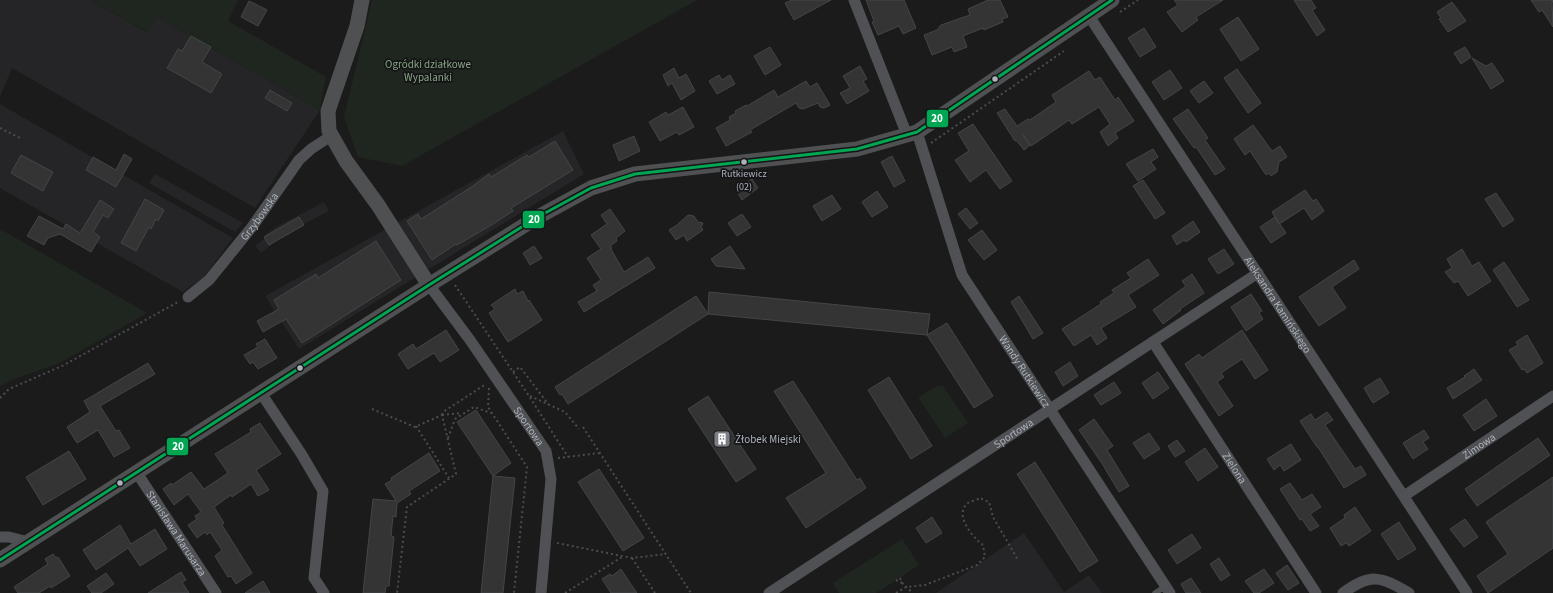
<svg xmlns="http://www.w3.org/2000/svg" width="1553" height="593" font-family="'Source Sans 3',sans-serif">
<rect width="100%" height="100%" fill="#1b1b1b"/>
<!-- built -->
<path fill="#252527" d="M0,0H90L147,32L157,17L320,110L255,208L12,68L0,97Z
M0,104L233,238L204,277L183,292L0,188Z
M563,131L584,174L299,349L265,296Z
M155,174L243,223L235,232L149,183Z
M324,202L329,211L302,225V226L277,240L261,253L255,246L266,237L265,235L276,227Z
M1024,533L1064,592L1089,575L1102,593H936Z"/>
<!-- green -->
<path fill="#1f261f" d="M90,0H238L228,21L326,77L320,110L157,17L148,32Z
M372,0H697L402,166L358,157L344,117Z
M0,229L147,313L60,363L17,378L0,386Z
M937,386H943L968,423L945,438L918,397Z
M902,539L919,565L876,593H839L833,583Z"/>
<!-- building -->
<path fill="#343435" stroke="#434547" d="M792,0H831L794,20L785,3Z
M866,0H904L916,28L903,34L899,26L878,35L872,22L874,21Z
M988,0H1000L1008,17L1002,19L1003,22L984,30L983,28L963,36L967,47L954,52L952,47L932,55L924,35L937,30L941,25L970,15L968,9Z
M1174,0H1223L1196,17L1198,20L1182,32L1167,12L1178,5Z
M1294,0H1311L1316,8L1312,10L1325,30L1317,36Z
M1531,0H1553L1552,3L1553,27L1542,10L1539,12Z
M249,1L267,10L258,26L241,17Z
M1452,2L1466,21L1448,32L1439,19L1441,18L1437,12Z
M1238,17L1259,49L1241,61L1220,29Z
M1144,28L1156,47L1140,57L1128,38Z
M191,36L211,47L202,62L222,74L211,93L167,68L178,49L182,51Z
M770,47L781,65L765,75L754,56Z
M1465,47L1471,57L1461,64L1454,53Z
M1472,58L1486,66L1492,63L1504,81L1491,89Z
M860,66L867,79L863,81L869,91L847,104L840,93L850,88L843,76Z
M674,68L679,78L686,74L695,91L681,100L672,83L668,86L663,75Z
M1237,69L1261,103L1248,113L1224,78Z
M1170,70L1182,88L1164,100L1152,82Z
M1089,71L1095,80L1100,77L1115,100L1118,97L1134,121L1115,133L1118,138L1108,146L1100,132L1110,124L1099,107L1072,124L1069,120L1031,146L1023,135L1030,145L1024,150L1016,140L1015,141L997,113L1005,109L1017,126L1028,119L1030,120L1056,102L1052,95Z
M719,75L722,80L730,75L735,84L717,94L709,81Z
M806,81L810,87L817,83L830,105L824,108L820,107L818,103L803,109L799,108L796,103L750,130L752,132L726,146L716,128L730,120L729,117L736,113L735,111L746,105L747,106L774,90L778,97Z
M1204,81L1213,93L1199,103L1190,91Z
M270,90L292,103L287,111L265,98Z
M683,107L694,127L679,135L677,132L660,141L649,122L666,112L668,115Z
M1188,109L1208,138L1205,140L1225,169L1215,175L1196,147L1194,148L1173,119Z
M973,124L1012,181L1000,189L986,170L970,182L955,160L969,151L958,133Z
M1253,125L1272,151L1280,146L1287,157L1279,162L1277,172L1271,176L1269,173L1266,175L1250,151L1245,155L1234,139Z
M634,136L640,151L619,161L613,145Z
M555,141L573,170L511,208L513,211L493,224L457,245L456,244L432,260L407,221L418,214L421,219L470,188L489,174L491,177L527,155L529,157Z
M1153,149L1158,157L1151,162L1156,169L1138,181L1126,164Z
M124,154L132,159L116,187L86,170L93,157L116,170Z
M21,155L53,172L43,191L11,173Z
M892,156L905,181L894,187L881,162Z
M752,179L758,188L742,200L736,190Z
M1143,180L1165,213L1155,219L1133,186Z
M1305,190L1313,201L1316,199L1324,211L1312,220L1304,208L1279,224L1272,212Z
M877,191L888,207L872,217L862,202Z
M1496,193L1514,220L1503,227L1485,199Z
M832,195L841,209L822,221L813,206Z
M145,199L164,210L158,221L156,219L151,229L149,227L136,251L121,243Z
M100,200L114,209L108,218L103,215L93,232L100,237L91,252L60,234L48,238L44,245L27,236L39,216L63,229L66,224L80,233Z
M966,208L978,223L970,229L958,214Z
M610,209L625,231L616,238L617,241L610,246L612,248L611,249L624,272L648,257L655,268L584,312L578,302L597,291L593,285L601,280L587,258L601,249L591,235L607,224L601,215Z
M742,214L751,227L737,236L728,223Z
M688,215L694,216L698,222L703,223L701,227L703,230L687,241L684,235L676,240L669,230L677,225Z
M299,217L304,225L269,245L264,237Z
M1275,217L1286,233L1271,243L1260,227Z
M1193,221L1200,232L1186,242L1184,240L1177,245L1172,236Z
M982,230L997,250L984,260L968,240Z
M376,241L401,280L302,343L286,319L263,332L257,321L279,309L274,300L316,274L318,278Z
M534,246L542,258L530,265L523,253Z
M730,246L745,269L716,266L711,259Z
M1224,249L1234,264L1218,274L1208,259Z
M1462,249L1472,266L1479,262L1491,281L1468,296L1458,281L1454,283L1445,272L1452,268L1447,259Z
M1148,259L1159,275L1128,295L1136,307L1101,328L1107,338L1097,345L1091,335L1074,346L1062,329L1101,304L1100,302L1114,293L1112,290L1131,278L1127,273Z
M1354,260L1359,269L1332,287L1346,308L1319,326L1299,297Z
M1504,262L1529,300L1517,307L1493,270Z
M1192,274L1204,293L1180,309L1181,310L1163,324L1153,310L1186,286L1182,281Z
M515,289L517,294L523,291L528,301L529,300L542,320L508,342L489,313L495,309L491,305Z
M709,292L930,314L927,335L708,314Z
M1251,294L1262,311L1259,313L1263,319L1246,331L1231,307Z
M696,296L708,314L568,404L562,394L560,395L555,387Z
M1019,296L1043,333L1033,339L1011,302Z
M947,323L993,396L974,408L927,335Z
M446,330L459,350L440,362L434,353L408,369L398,354L413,344L416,349Z
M1242,330L1268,370L1255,379L1242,359L1221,373L1224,377L1217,382L1233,406L1219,416L1185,364L1199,354L1202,358Z
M1527,335L1543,363L1527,373L1524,369L1522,370L1509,350L1518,345L1516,342Z
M265,339L277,358L258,369L253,362L250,364L244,355L258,347L256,344Z
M1070,362L1078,376L1063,386L1055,372Z
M148,363L155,374L100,406L116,431L119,430L130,448L114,457L98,430L77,443L67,427L90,412L84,401Z
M1474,369L1482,380L1453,399L1447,388L1465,377L1464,376Z
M1158,372L1169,388L1153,399L1142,383Z
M889,377L932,446L911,459L868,390Z
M1380,378L1389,393L1373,403L1364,388Z
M793,381L857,480L860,478L866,488L806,528L786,498L826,473L774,391Z
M1114,382L1121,393L1101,405L1094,395Z
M708,396L756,469L736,482L688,409Z
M1486,399L1497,416L1474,431L1463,415Z
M476,410L511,463L493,476L457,422Z
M1327,412L1333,420L1325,425L1355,469L1361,466L1366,475L1344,488L1318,447H1317L1300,421L1311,414L1315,420Z
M1094,419L1113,446L1107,450L1129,486L1119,492L1103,465L1079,430Z
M260,423L281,454L256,470L269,490L258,496L251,484L232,497L231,495L214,507L224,523L222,525L252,573L236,584L231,576L228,577L215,556L222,550L210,532L207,535L205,532L197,538L188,525L197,519L195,516L201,512L188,494L174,505L163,489L171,483L172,485L191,472L204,489L228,473L215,454L251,432L250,429Z
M1424,430L1429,438L1423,442L1428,449L1413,459L1403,443Z
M1149,433L1160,449L1144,459L1133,443Z
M1538,438L1550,455L1477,506L1465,489Z
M1177,440L1185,451L1175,457L1168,446Z
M1291,444L1301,460L1284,471L1280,465L1274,470L1267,459Z
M1205,448L1218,467L1198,481L1185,462Z
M69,451L86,479L43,505L26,477Z
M429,453L440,471L409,491L411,494L397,503L396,517L393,516L391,536L394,537L389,586H386L385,593H363L373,499L396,501L385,484L392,480L391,478Z
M1035,462L1098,561L1080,572L1017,474Z
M599,469L644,538L623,551L578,482Z
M493,476L515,478L503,593H481Z
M1553,477V548L1488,593L1477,576L1508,554L1486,522Z
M1290,483L1302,500L1312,494L1321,507L1310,514L1319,526L1310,531L1302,519L1300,520L1280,489Z
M1355,507L1371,531L1349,546L1346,543L1341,546L1330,528L1345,518L1344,515Z
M932,517L942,533L926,543L916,528Z
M1465,519L1478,537L1464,547L1450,529Z
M1399,522L1416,549L1398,560L1381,534Z
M120,525L131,544L155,529L167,549L140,566L128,548L96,570L83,550Z
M1192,534L1201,548L1177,564L1168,550Z
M53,554L56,558L58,557L70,576L51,588L50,586L39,593H18L14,587L48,564L45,559Z
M1219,558L1230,575L1221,581L1210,564Z
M1287,565L1299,583L1288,590L1276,573Z
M621,569L630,583L637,593H611L602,579L610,574L612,576Z
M1264,569L1274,583L1259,593H1254L1245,581Z
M181,572L186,580L182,582L189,593H148Z
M106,573L114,584L101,593H92L87,586Z
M1191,578L1201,593H1186L1181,584Z
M263,581L270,593H245Z"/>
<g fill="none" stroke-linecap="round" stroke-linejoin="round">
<!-- path -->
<path stroke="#4b4c4f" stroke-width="2" stroke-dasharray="2 3" stroke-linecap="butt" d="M1120,12L1138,0
M0,128L22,139
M931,143L1064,51
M455,285L529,396L568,457
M513,372L520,367L549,405
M489,388L488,407L527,467L514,593
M530,396L565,412L579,429
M0,398L9,389L64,365L178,302
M372,409L415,427L442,415L456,474L407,507L397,593
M442,415L443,412L486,384
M442,415L462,413
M416,426L449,478
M583,427L691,593
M448,438L455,419L474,407L491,413
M558,458L600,453
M557,543L632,558L666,554
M632,558L655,593
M900,578L903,584L913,593
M896,580L902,583
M565,593L622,557
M896,593L906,587L925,585L977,565L985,557L983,545C973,538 953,514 968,503C971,501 977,500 980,498L989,502L993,517L1018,560"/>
<!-- lane -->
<path stroke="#4f5154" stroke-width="5.5" d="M1155,593L1166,586"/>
<!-- street -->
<g stroke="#4f5154" stroke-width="11">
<path d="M854,0L907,135"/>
<path id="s1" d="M1089,16L1467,593"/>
<path id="s2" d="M917,132L962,275L1170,593"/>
<path id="s3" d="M429,285L470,340L546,451L551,479L541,593"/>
<path id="s4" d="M188,297L209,280L252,227L299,160L311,149L331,136"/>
<path id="s5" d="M1153,342L1316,593"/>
<path d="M261,393L302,455L323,491L314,578L324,593"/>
<path id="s6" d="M137,473L216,593"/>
<path id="s7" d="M1404,496L1553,396"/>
<path d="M0,537H9L28,542"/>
<path id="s8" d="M769,593L1258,273"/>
<path d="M1343,593C1371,573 1380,576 1409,593"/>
</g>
<!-- secondary -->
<path stroke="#4e5052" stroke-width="15" d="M362,0L357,26L328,111L329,131L346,161L378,205L429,285
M0,560L429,285L536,218L591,188L635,174L857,149L917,132L1112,0"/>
<!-- bus-1 casing -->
<g stroke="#151517" stroke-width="6">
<path id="bus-1" d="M0,560L429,285L536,218L591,188L635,174L857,149L917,132L1112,0"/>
</g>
<!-- bus-1 -->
<use href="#bus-1" stroke="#00a651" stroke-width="3"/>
</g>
<!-- icons -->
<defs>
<g id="building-square" transform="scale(0.9)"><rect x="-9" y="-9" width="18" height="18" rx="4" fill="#7a7e84" stroke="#151517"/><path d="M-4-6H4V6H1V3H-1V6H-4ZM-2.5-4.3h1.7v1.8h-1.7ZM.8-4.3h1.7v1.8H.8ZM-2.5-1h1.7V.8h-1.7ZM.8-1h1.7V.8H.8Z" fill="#fff"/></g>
</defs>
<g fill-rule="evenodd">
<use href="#building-square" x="722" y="439"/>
</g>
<!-- markers -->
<g fill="#adb3bc" stroke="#151517" stroke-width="1.5">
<circle cx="995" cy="79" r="3.5"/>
<circle cx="744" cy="162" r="3.5"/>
<circle cx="300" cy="368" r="3.5"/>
<circle cx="120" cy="483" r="3.5"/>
</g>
<g text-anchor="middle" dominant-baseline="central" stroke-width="3.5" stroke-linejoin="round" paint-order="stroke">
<!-- bus labels -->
<g font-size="10" fill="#adb3bc" stroke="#151517">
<text x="744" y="174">Rutkiewicz<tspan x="744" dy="13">(02)</tspan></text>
</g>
<!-- park labels -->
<g font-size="11" fill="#86a684" stroke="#151517">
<text x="428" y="64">Ogródki działkowe<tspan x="428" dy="13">Wypalanki</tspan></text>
</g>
<!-- street labels -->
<g font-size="11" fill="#adb3bc" stroke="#151517">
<text stroke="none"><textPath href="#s4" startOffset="108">Grzybowska</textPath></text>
<text stroke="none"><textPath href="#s1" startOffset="345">Aleksandra Kamińskiego</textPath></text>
<text stroke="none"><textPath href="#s2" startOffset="265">Wandy Rutkiewicz</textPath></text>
<text stroke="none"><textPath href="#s3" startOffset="173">Sportowa</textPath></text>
<text stroke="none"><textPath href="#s8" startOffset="292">Sportowa</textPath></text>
<text stroke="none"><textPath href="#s7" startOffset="90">Zimowa</textPath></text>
<text stroke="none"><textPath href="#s5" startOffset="150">Zielona</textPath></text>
<text stroke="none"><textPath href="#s6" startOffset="72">Stanisława Marusarza</textPath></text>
</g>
<!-- poi labels -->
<g font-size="11" fill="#adb3bc" stroke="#151517" text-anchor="start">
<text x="735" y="439">Żłobek Miejski</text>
</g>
</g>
<g stroke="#151517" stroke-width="1.5">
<rect x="926" y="109" width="23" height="19" rx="4" fill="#00a651"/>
<rect x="522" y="210" width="23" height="19" rx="4" fill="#00a651"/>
<rect x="166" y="437" width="23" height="19" rx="4" fill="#00a651"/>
</g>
<g font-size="11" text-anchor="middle" font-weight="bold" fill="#fff">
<text x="937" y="122">20</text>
<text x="534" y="223">20</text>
<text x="178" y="450">20</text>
</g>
</svg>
